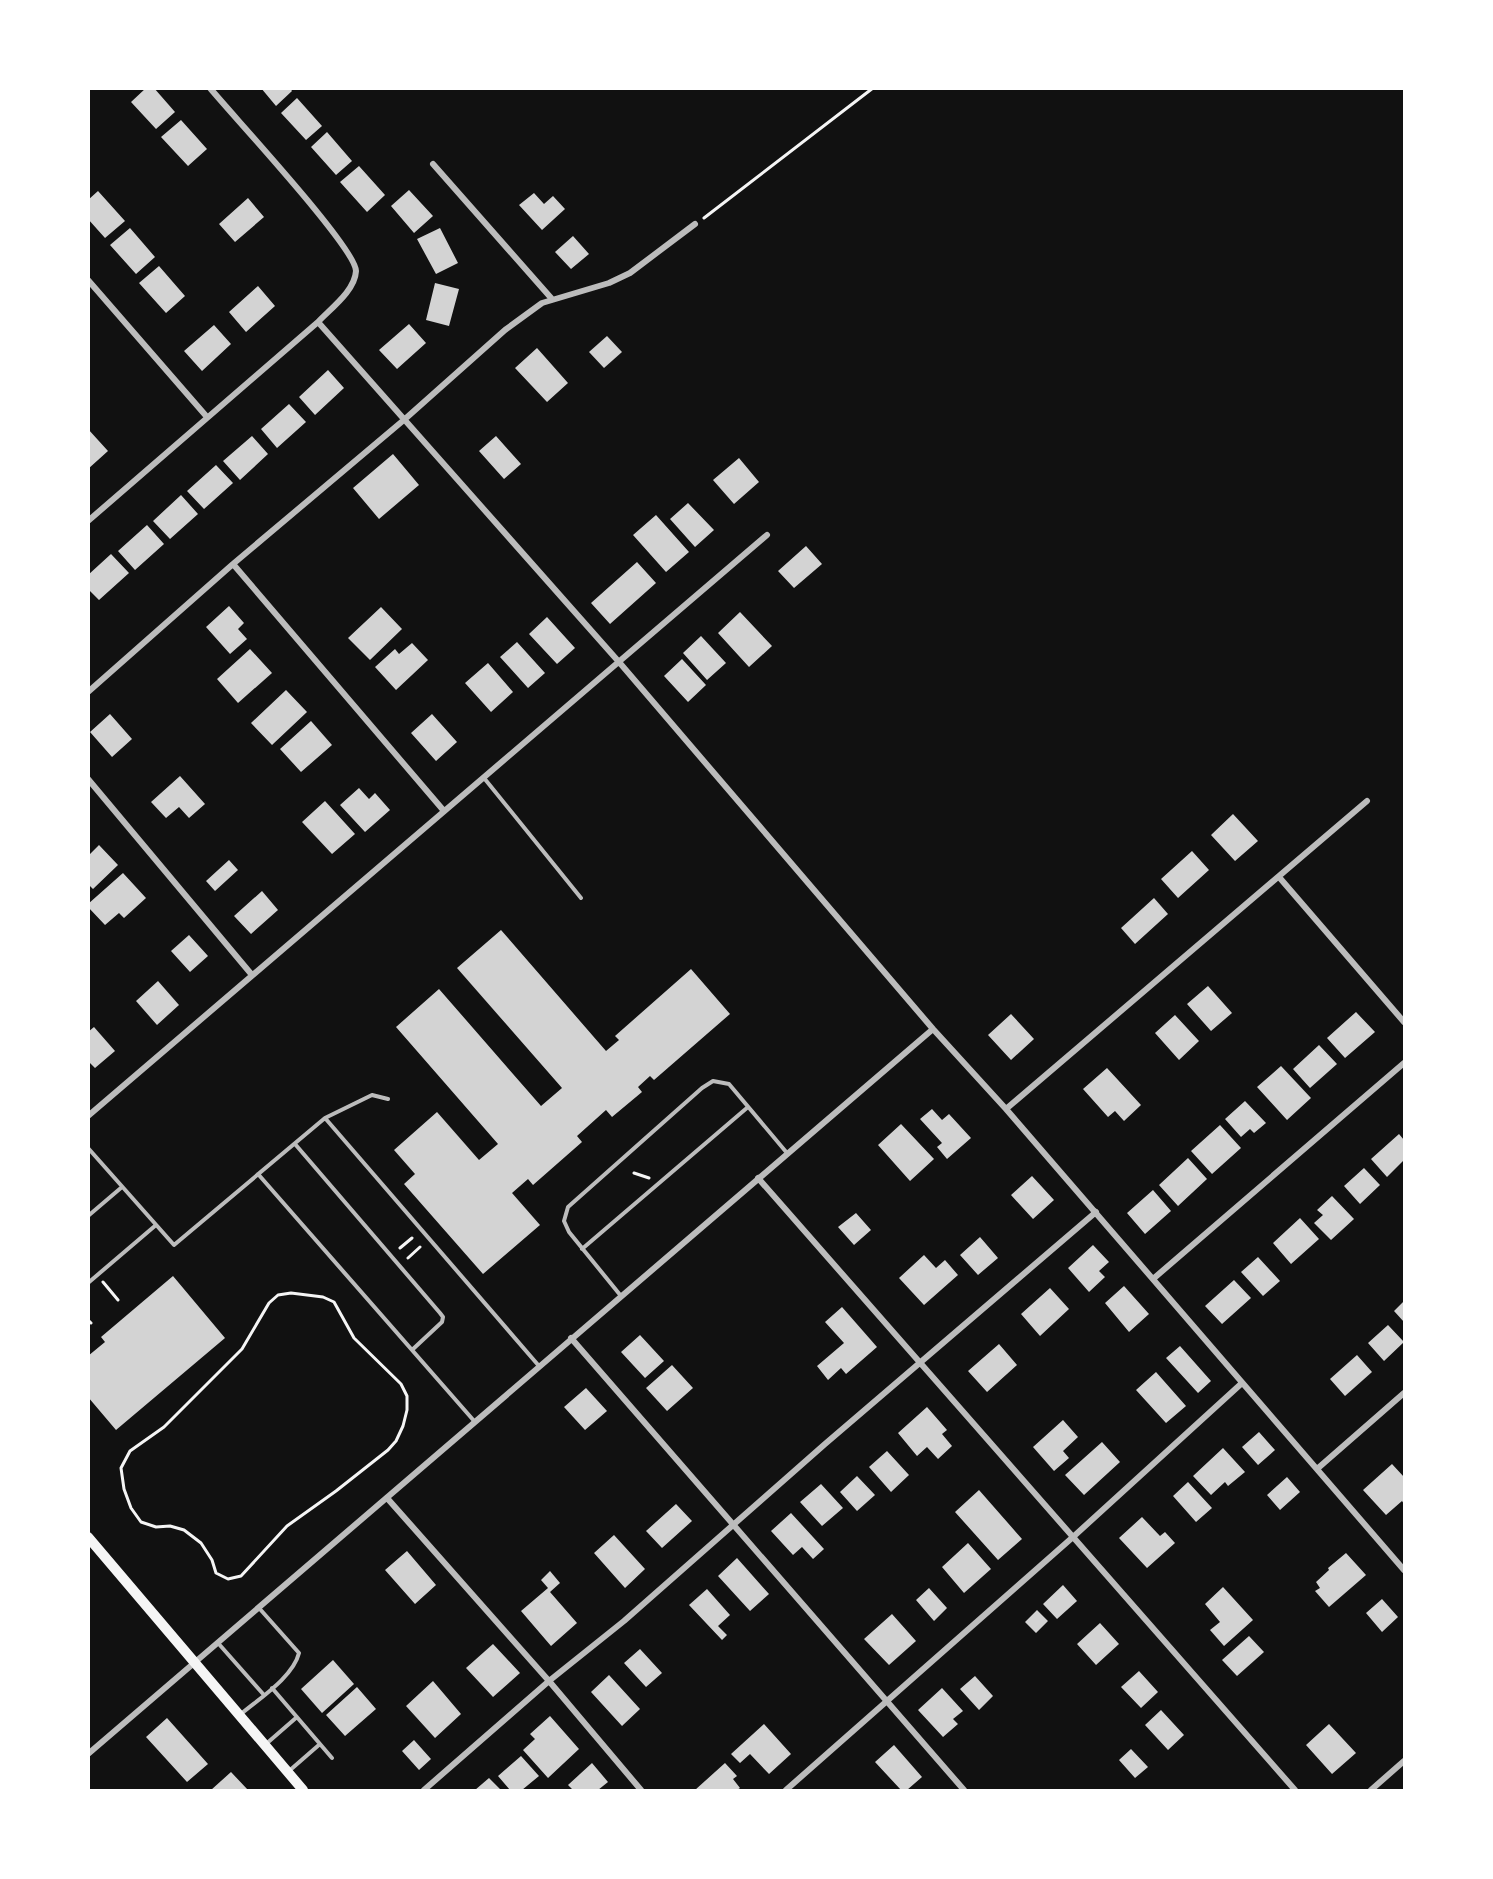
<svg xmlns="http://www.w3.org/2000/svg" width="1493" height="1879" font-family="'Golos Text',sans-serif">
<rect width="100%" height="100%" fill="#111"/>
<!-- building -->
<path fill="#d3d3d3" d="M146,88H154L175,112L156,129L131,102Z
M261,88H290L292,91L276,106Z
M297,98L322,126L306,140L281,113Z
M181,120L207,149L188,166L161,137Z
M327,132L352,161L336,175L311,147Z
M359,166L385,195L367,212L340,182Z
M409,190L433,216L414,233L391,206Z
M98,191L125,221L105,238L88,219V200Z
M534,193L544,204L553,196L565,209L542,230L519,205Z
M248,198L264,217L235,242L219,224Z
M130,228L155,257L136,274L110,245Z
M440,228L458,263L436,274L417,239Z
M573,236L589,254L571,269L555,252Z
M159,266L185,296L166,313L139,283Z
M435,283L459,289L449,326L426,320Z
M258,286L275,306L246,332L229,312Z
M409,324L426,343L397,369L379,350Z
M214,325L231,344L202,371L184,351Z
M607,336L622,352L604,368L589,352Z
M537,348L568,383L547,402L515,368Z
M328,370L344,388L315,415L299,397Z
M289,404L306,422L277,448L261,429Z
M88,429L108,451L88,469Z
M252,436L268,454L240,480L223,461Z
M496,436L521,464L504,479L479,451Z
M393,454L419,485L379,519L353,488Z
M739,458L759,482L734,504L713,480Z
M216,465L233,483L204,509L187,491Z
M181,495L198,514L170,539L153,521Z
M688,503L714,530L695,547L670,519Z
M656,515L689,552L666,572L633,535Z
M147,525L164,544L135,570L118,551Z
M806,546L822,564L794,588L778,571Z
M111,554L129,573L99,600L88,589V575Z
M637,562L656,583L610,624L591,603Z
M229,606L244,623L238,629L247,639L230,654L206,627Z
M381,607L402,629L370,660L348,638Z
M740,612L772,646L749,667L718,633Z
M547,617L575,648L557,664L529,634Z
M701,636L726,663L707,680L683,653Z
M517,642L545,673L528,688L500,657Z
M412,643L428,660L396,690L375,667L395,649L399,654Z
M250,649L272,673L238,703L217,679Z
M682,659L706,685L688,702L664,676Z
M488,663L513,692L491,712L465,683Z
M286,690L307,712L272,745L251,723Z
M110,714L132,739L112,757L90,732Z
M432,714L457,742L436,761L411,733Z
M311,721L332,745L301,772L280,749Z
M180,776L205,804L189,818L179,807L166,818L151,802Z
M359,788L369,799L375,793L390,810L365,832L340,805Z
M325,801L355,834L332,854L302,822Z
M1233,814L1258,841L1235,861L1211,835Z
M99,845L118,865L93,889L88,884V856Z
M1192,851L1209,870L1178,898L1161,879Z
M229,860L238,870L215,891L206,881Z
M123,873L146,898L124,918L119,913L105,925L88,907V904Z
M262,891L278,910L251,934L234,916Z
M1154,898L1168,914L1135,944L1121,928Z
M501,930L606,1051L619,1040L615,1036L691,969L730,1014L654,1080L650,1076L638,1087L642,1092L612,1117L606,1110L577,1136L582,1142L533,1185L528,1179L512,1193L540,1225L483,1274L404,1184L415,1174L394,1150L437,1112L479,1160L498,1144L396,1027L439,989L541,1106L562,1088L457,968Z
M189,935L208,956L190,972L171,951Z
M158,981L179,1005L157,1025L136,1001Z
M1208,986L1232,1013L1211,1031L1187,1004Z
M1356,1012L1375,1032L1345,1058L1327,1038Z
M1011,1014L1034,1039L1011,1060L988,1035Z
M1175,1015L1199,1041L1179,1060L1155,1033Z
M94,1027L115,1051L95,1068L88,1061V1032Z
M1319,1045L1337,1064L1310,1088L1293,1069Z
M1281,1066L1311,1098L1287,1120L1257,1087Z
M1107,1068L1141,1105L1124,1121L1115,1111L1108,1117L1083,1089Z
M1245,1101L1266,1123L1254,1133L1250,1129L1241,1137L1225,1119Z
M932,1109L942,1120L949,1114L971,1138L947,1159L937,1147L942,1143L920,1119Z
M901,1124L934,1159L910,1181L878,1145Z
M1220,1125L1241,1148L1212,1174L1191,1151Z
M1399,1134L1404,1140V1160L1387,1177L1371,1159Z
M1188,1158L1207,1179L1178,1206L1159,1185Z
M1364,1168L1380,1185L1360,1204L1344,1186Z
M1032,1176L1054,1200L1033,1219L1011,1195Z
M1153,1190L1171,1211L1145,1234L1127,1213Z
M1332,1196L1354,1219L1331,1240L1314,1223L1323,1215L1317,1210Z
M856,1213L871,1230L854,1245L838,1227Z
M1300,1218L1319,1239L1291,1264L1273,1243Z
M980,1237L998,1258L978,1275L960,1255Z
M1093,1245L1109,1262L1099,1271L1105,1277L1089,1292L1068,1268Z
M924,1255L936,1268L945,1260L958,1275L924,1305L899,1278Z
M1258,1257L1280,1281L1263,1296L1241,1272Z
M173,1276L225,1338L116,1430L88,1397V1356L105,1342L101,1337Z
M1234,1280L1251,1298L1222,1324L1205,1306Z
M1124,1286L1149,1314L1129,1332L1105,1303Z
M1050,1288L1069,1309L1040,1336L1021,1314Z
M1404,1301V1322L1394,1311Z
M842,1307L877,1347L846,1374L841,1368L828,1380L817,1366L844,1343L825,1322Z
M1388,1325L1404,1342L1384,1361L1368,1343Z
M640,1335L664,1361L645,1378L621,1352Z
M999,1344L1017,1365L987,1392L968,1371Z
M1180,1346L1211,1381L1198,1393L1166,1358Z
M1357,1355L1372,1372L1345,1396L1330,1379Z
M672,1365L693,1388L667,1411L646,1388Z
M1156,1372L1186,1406L1166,1423L1136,1390Z
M586,1388L607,1411L585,1430L564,1407Z
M927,1407L947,1430L942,1434L952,1446L938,1459L927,1447L917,1456L898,1433Z
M1063,1420L1078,1437L1063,1451L1069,1458L1054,1471L1033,1447Z
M1259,1432L1275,1450L1258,1465L1242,1447Z
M1102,1442L1120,1462L1084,1495L1065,1475Z
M1223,1448L1245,1472L1228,1486L1225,1482L1211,1495L1193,1476Z
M887,1451L909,1475L891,1492L869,1467Z
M1392,1464L1404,1477V1504L1402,1501L1386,1515L1363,1490Z
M857,1476L875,1495L857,1511L840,1492Z
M1287,1477L1300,1492L1280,1510L1267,1495Z
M1188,1482L1212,1508L1196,1522L1173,1496Z
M821,1484L843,1508L822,1526L800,1502Z
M979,1490L1022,1539L998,1560L955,1512Z
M676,1504L692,1521L662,1548L646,1531Z
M791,1513L824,1549L813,1559L802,1547L793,1555L771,1531Z
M1142,1517L1160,1536L1165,1532L1175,1543L1147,1568L1119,1538Z
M614,1535L645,1569L625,1588L594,1553Z
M968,1543L991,1569L964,1593L942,1567Z
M407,1551L436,1585L415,1604L385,1570Z
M1346,1553L1366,1575L1329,1607L1315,1591L1320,1588L1316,1582L1329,1570L1328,1568Z
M737,1558L769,1594L750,1611L718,1576Z
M550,1571L560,1583L550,1592L577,1623L551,1646L521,1611L548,1588L541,1580Z
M1063,1585L1077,1601L1057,1619L1043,1604Z
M1223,1587L1253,1620L1224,1646L1210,1630L1220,1622L1205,1604Z
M929,1588L947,1608L934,1621L916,1600Z
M707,1589L730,1615L718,1626L727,1635L722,1640L689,1605Z
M1382,1599L1398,1617L1382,1632L1366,1613Z
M1037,1610L1048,1621L1036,1633L1025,1622Z
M892,1614L916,1641L889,1665L864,1639Z
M1100,1623L1119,1644L1096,1665L1077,1644Z
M1249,1636L1264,1652L1237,1676L1222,1660Z
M493,1644L520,1673L493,1697L466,1668Z
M640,1649L662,1673L646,1687L624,1663Z
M333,1660L354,1684L322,1713L301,1689Z
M1139,1671L1158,1692L1141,1708L1121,1687Z
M609,1675L640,1709L622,1726L591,1692Z
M975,1676L993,1696L979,1710L960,1689Z
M433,1681L461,1714L435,1738L406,1706Z
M357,1687L376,1709L345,1736L326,1715Z
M942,1688L963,1711L953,1719L958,1724L943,1737L918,1710Z
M1161,1710L1184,1735L1168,1750L1145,1725Z
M550,1716L579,1749L548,1778L523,1750L535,1739L530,1734Z
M167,1718L208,1764L187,1782L146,1737Z
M764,1724L791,1754L769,1774L750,1754L740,1763L731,1754Z
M1329,1724L1356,1753L1332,1774L1306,1745Z
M414,1740L431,1759L419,1770L402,1751Z
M894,1745L922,1777L907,1790H901L875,1762Z
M1131,1749L1148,1767L1135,1778L1119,1760Z
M521,1756L539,1776L522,1790H510L498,1776Z
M592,1763L608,1782L598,1790H573L568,1785Z
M725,1763L737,1776L733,1779L740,1788L737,1790H695Z
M231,1772L248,1790H211Z
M489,1778L501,1790H475Z"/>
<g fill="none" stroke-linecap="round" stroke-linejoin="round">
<!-- path -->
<path stroke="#f5f5f5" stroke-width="3" d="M704,218L873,88
M634,1173L649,1178
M400,1248L412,1238
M408,1258L420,1247
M103,1282L118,1300
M291,1293L323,1297L334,1302L354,1338L401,1384L407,1396V1410L403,1426L396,1441L388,1450L336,1491L287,1526L241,1576L228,1579L216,1573L212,1560L201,1543L184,1530L170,1526L156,1527L141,1522L131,1508L124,1489L121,1468L130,1451L164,1427L242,1349L269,1303L278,1295Z
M88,1320L91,1323"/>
<!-- service -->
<path stroke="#bcbcbc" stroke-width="4" d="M484,778L581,898
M325,1118L372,1095L388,1099
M295,1144L440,1313L443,1317L442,1322L412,1350
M88,1148L174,1245L325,1118L539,1366
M258,1174L475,1422
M88,1216L122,1187
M582,1249L748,1107
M88,1283L156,1225
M621,1296L569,1232L564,1221L568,1207L702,1088L713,1081L729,1084L787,1153
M218,1643L264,1695
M272,1688L332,1758
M241,1714C260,1698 293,1677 299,1653L259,1608
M266,1744L297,1717
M289,1771L320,1744"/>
<!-- minor -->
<path stroke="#bcbcbc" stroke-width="6" d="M210,88C232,115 356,248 356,271C355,291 330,309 318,322L619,662L933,1029L1006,1109L1404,1570
M433,164L552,299
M88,280L207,417
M88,521L318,322
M233,564L444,811
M88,692L233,564L405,419L505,330L542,303L609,283L630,273L695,224
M88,779L252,975
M1279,877L1404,1022
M1006,1109L1367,801
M88,1116L767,535
M758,1178L1295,1790
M1153,1279L1404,1063
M571,1338L964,1790
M1317,1469L1404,1393
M387,1498L549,1681L641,1790
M88,1754L933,1029
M424,1790L549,1681L624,1621L825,1444L1096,1212
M786,1790L1073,1537L1242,1383
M1371,1790L1404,1761"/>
<!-- secondary -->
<path stroke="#f5f5f5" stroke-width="10" d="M88,1537L303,1790"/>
</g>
<!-- border -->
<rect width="1493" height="1879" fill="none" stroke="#ffffff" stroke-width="180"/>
</svg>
